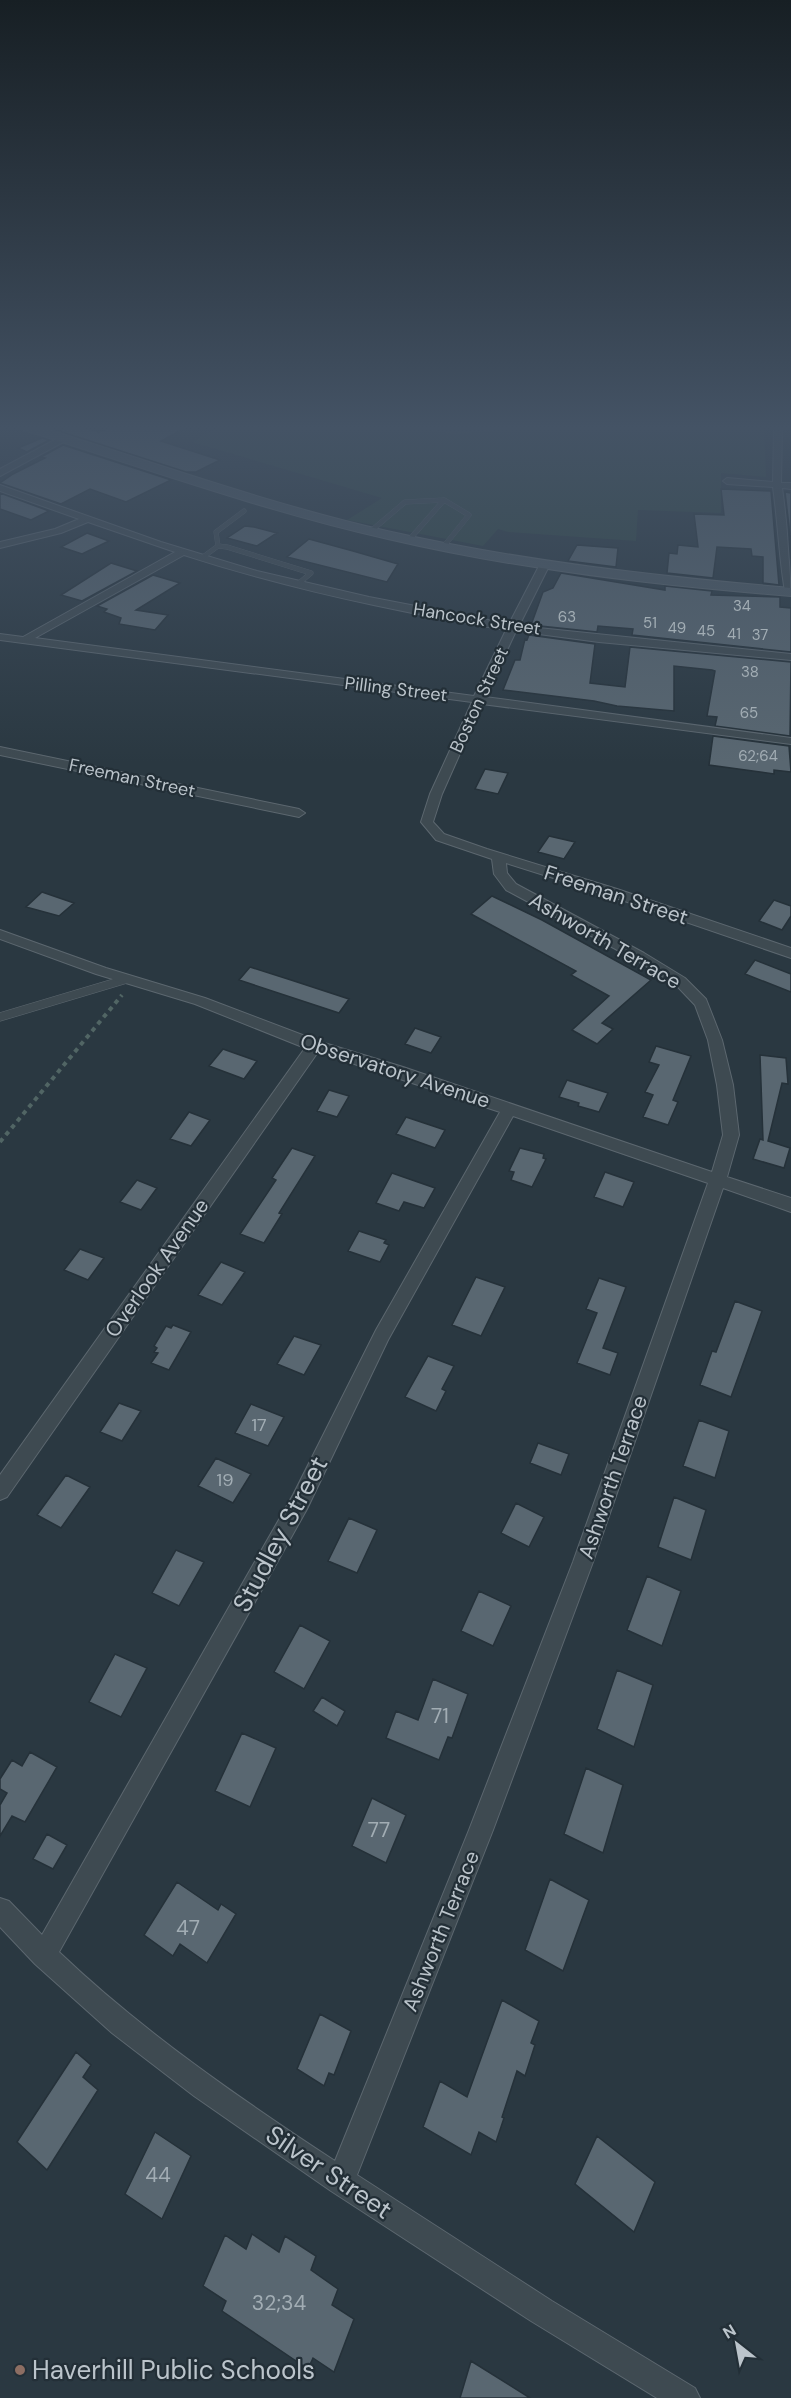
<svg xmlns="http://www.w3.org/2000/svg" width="791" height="2398" font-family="'DM Sans',sans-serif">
<rect width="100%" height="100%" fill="#2a3841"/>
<!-- green -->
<path fill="#304744" d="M218,427H760L764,428L766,477L721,473V513L638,510L636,541L508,532L498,529L483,546L347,520L382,498L192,442Z"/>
<!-- building -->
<path fill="#596771" stroke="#253139" stroke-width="1.5" d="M67,427H83L99,432L111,427H187L161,441L220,460L196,472H186L59,431Z
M42,438L49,440L27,452L18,448Z
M63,445L159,476L171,480L126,502L90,489L61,504L0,483L13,474L45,458L41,457Z
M721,489L771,491L779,585L763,583V557L752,556L751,549L717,547L713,578L667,573L669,553L677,554L678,545L698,547L694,514L724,515Z
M785,492L791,493V559L789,526Z
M0,493L49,511L31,520L0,509Z
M245,526L254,527L277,533L257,546L227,538Z
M87,533L109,541L82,554L61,547Z
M309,539L353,551L398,564L387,582L287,557Z
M577,545L618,548L616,567L568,561Z
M111,563L137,571L82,601L61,595Z
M561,573L665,590V586L712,591L711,595L780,597V607L791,608V652L632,635L633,629L598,626L597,632L531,625L543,592L553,588Z
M153,575L180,583L136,610L168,615L155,630L119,624L121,618L104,612L107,609L97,606Z
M529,635L595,644L590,683L625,687L630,647L791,662L790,736L715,726L717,717L707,716L715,671L712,670L674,666V711L617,706L594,701L503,690L515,660H520L525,639L527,640Z
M713,736L789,746L791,772L774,770V774L709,765Z
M485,769L508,773L498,794L475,789Z
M549,836L575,842L564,859L538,852Z
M42,892L74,903L59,916L26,907Z
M492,896L542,920L651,980L602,1023L613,1029L597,1044L572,1030L609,996L571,975L576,971L471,914Z
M774,900L791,906V916L782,930L759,921Z
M755,960L791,974V992L745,974Z
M250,967L291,980L349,999L339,1013L239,980Z
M415,1028L441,1037L431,1053L405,1044Z
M656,1046L691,1056L673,1100L678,1102L668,1125L643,1117L653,1095L645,1092L659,1065L649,1062Z
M223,1049L257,1061L244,1079L209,1066Z
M760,1055L786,1058L788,1084L782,1083L768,1141L790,1148L784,1168L753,1159L760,1139L763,1140Z
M567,1080L608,1093L599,1112L578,1106L579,1103L559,1097Z
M329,1090L349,1096L337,1117L317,1111Z
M189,1112L210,1120L191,1146L170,1139Z
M406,1117L445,1130L435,1148L396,1134Z
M292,1148L315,1156L279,1213L282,1214L264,1243L240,1234L276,1180L272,1178Z
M520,1148L544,1154L543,1158L546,1159L532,1187L511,1180L514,1172L509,1171Z
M605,1172L634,1182L623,1207L594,1197Z
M392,1173L435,1188L424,1208L404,1202L399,1211L376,1203Z
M137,1180L157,1188L141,1210L120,1202Z
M359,1231L386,1240L384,1243L389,1245L380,1262L348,1251Z
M80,1249L104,1258L88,1280L64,1270Z
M221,1262L245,1272L222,1305L198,1295Z
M476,1277L505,1287L481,1336L452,1325Z
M599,1278L626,1287L603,1348L618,1353L610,1375L577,1363L597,1313L586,1309Z
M735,1301L762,1311L731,1397L700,1385L712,1351L716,1352Z
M173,1325L191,1332L169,1370L151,1363L158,1353L154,1352L157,1348L154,1346L166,1326L171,1328Z
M294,1336L321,1345L304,1375L277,1364Z
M428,1356L454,1366L442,1389L446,1391L436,1411L405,1397Z
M119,1403L141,1411L122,1441L100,1432Z
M251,1404L284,1417L268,1446L235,1433Z
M699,1420L729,1431L715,1478L683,1466Z
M538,1443L569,1454L561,1475L530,1463Z
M216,1458L251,1474L233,1503L198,1486Z
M66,1475L90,1487L61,1528L37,1515Z
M674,1497L706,1510L691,1560L658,1547Z
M516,1503L544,1517L529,1547L501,1533Z
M349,1518L377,1530L357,1573L328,1561Z
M176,1550L204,1562L179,1606L152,1593Z
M647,1576L681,1591L662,1646L627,1630Z
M479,1591L511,1606L493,1646L461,1631Z
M300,1625L330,1641L304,1689L274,1672Z
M115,1654L147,1668L121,1717L89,1702Z
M617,1670L653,1685L634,1747L597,1729Z
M433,1679L468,1694L452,1738L448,1737L439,1760L386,1738L396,1711L418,1720Z
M322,1697L345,1711L337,1726L313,1711Z
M242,1733L276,1748L250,1807L215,1791Z
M30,1752L57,1767L25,1822L12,1816L0,1836V1805L7,1793L0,1789V1779L12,1760L22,1766Z
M586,1768L623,1785L603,1853L564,1834Z
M372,1798L406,1815L386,1863L352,1846Z
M47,1834L67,1845L53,1869L33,1859Z
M550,1879L589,1900L563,1971L525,1950Z
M177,1882L218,1910L221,1904L236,1914L207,1963L180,1944L173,1956L144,1935Z
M502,2000L539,2021L531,2043L535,2045L525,2076L517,2071L502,2117L504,2118L496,2142L479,2132L471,2155L423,2127L440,2081L467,2097Z
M320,2014L351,2031L334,2075L329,2073L324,2086L297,2069Z
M76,2052L91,2065L83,2077L98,2090L47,2170L17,2142Z
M155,2132L191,2156L162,2219L125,2194Z
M597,2136L655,2182L634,2232L575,2184Z
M252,2234L279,2252L285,2236L316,2256L311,2270L338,2289L332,2305L354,2319L334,2372L313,2358L308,2369L222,2311L226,2301L203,2286L225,2235L246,2249Z
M471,2361L530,2398H460Z"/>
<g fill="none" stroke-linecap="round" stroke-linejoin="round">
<!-- lane-far1 casing -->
<g stroke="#5c676f" stroke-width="5">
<path id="lane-far1" d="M426,427L455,431L503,427
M371,531L405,502L444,500L469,515L444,546
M409,540L444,500
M218,546L216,532L244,511
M203,557L218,546L227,547L311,573L298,584"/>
</g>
<!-- lane casing -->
<g stroke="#5c676f" stroke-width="9">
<path id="lane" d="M0,1017L127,979"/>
</g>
<!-- street casing -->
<g stroke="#5c676f" stroke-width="2">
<path id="street" d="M776,427H784L782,430L781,483H791V489L782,488C785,509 787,528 788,549C789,564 791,581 790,595L785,592C779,557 778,522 773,487L727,484L723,481L727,478L773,482L774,430Z
M64,435L68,438L67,440L0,476V469Z
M0,485L161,542L257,571L369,597L509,624L540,564L545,561L550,564L519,626L791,654V660L599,642L516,631L485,697L791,738V744L482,704L442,794L433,822L444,834L487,849L617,889L791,948V958L607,895L506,863L507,873L516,884L644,953L685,978L706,999L722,1040L733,1085L739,1135L727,1177L791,1198V1212L723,1188L593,1562L493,1830L357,2175L552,2301L695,2388L700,2398H657L531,2321L331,2191L194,2096L112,2033L35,1964L0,1927V1898L9,1901L42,1935L293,1495L376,1330L500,1112L318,1052L7,1497L0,1500V1475L305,1048L195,1004L96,974L0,939V930L106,968L205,998L321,1042L403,1067L712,1172L723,1135L717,1085L708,1040L695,1005L675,984L634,959L506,890L494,874L492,859L436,840L421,822L430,794L472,702L0,640V634L23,637L175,552L88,522L61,533L0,548V542L55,529L79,519L0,491ZM184,555C289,589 398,612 506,630L474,696L35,638ZM513,1116L708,1183L573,1562L469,1830L335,2161C239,2098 143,2032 59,1952L307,1509L388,1340Z
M0,747L299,809L305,813L299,817L0,755Z"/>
</g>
<!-- secondary casing -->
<g stroke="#5c676f" stroke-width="2">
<path id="secondary" d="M22,427H40C155,463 269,504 387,531C520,561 655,576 791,588V596C656,585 521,570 388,539C264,511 145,468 24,430Z"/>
</g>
<!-- path -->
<path stroke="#516564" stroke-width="4" stroke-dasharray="4.5 4.5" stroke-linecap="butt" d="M0,1142L122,995"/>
<!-- lane-far1 -->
<use href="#lane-far1" stroke="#3e4a51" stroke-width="4.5"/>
<!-- lane -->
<use href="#lane" stroke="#3e4a51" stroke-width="8"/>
<!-- street -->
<use href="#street" fill="#3e4a51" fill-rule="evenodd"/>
<!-- secondary -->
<use href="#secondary" fill="#4d5a64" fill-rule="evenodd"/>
</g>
<!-- sky -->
<linearGradient id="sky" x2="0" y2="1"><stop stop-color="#171f24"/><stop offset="0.56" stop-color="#445365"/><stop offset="1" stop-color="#445365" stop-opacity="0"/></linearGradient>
<rect width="791" height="763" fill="url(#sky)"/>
<!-- markers -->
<circle fill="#8d6e63" stroke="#232f37" stroke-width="2" cx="20" cy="2370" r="6"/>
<g text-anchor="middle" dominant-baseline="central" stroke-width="4.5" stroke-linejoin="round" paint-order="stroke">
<!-- far-number labels -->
<g font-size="15" fill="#a2adb4">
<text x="742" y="606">34</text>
<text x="567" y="617">63</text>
<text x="650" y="623">51</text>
<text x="677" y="628">49</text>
<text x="706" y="631">45</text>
<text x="734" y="634">41</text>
<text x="760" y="635">37</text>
<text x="750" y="672">38</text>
<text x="749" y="713">65</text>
<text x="758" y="756">62;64</text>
</g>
<!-- far-street labels -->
<g font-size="18" fill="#bbc4cb" stroke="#232f37">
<text transform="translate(477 619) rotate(9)">Hancock Street</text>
<text transform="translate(396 689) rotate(7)">Pilling Street</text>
<text transform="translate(479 700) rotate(-65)">Boston Street</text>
<text transform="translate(132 778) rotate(12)">Freeman Street</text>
</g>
<!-- number labels -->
<g font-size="18" fill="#a2adb4">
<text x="259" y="1425">17</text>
<text x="225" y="1480">19</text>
</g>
<!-- street labels -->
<g font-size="21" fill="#bbc4cb" stroke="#232f37">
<text transform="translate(616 895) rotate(18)">Freeman Street</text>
<text transform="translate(605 941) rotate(30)">Ashworth Terrace</text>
<text transform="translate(395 1071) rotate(18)">Observatory Avenue</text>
<text transform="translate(157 1268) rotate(-55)">Overlook Avenue</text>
<text transform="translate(613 1477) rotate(-71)">Ashworth Terrace</text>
<text transform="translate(441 1931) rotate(-68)">Ashworth Terrace</text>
</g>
<!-- near-number labels -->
<g font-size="21" fill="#a2adb4">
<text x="440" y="1716">71</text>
<text x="379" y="1830">77</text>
<text x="188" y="1928">47</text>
<text x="158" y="2175">44</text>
<text x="279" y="2303">32;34</text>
</g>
<!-- near-street labels -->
<g font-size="26" fill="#bbc4cb" stroke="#232f37">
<text transform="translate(280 1534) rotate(-62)">Studley Street</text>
<text transform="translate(329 2172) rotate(34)">Silver Street</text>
</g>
<!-- near-poi labels -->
<g font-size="26" fill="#bbc4cb" stroke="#232f37" text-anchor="start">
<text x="32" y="2370">Haverhill Public Schools</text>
</g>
</g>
<!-- north arrow -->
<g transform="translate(737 2344) rotate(329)" stroke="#232f37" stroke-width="4.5" paint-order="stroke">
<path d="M0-4.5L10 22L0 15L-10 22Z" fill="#bbc4cb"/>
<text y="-9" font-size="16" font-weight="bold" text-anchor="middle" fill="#bbc4cb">N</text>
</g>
</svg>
